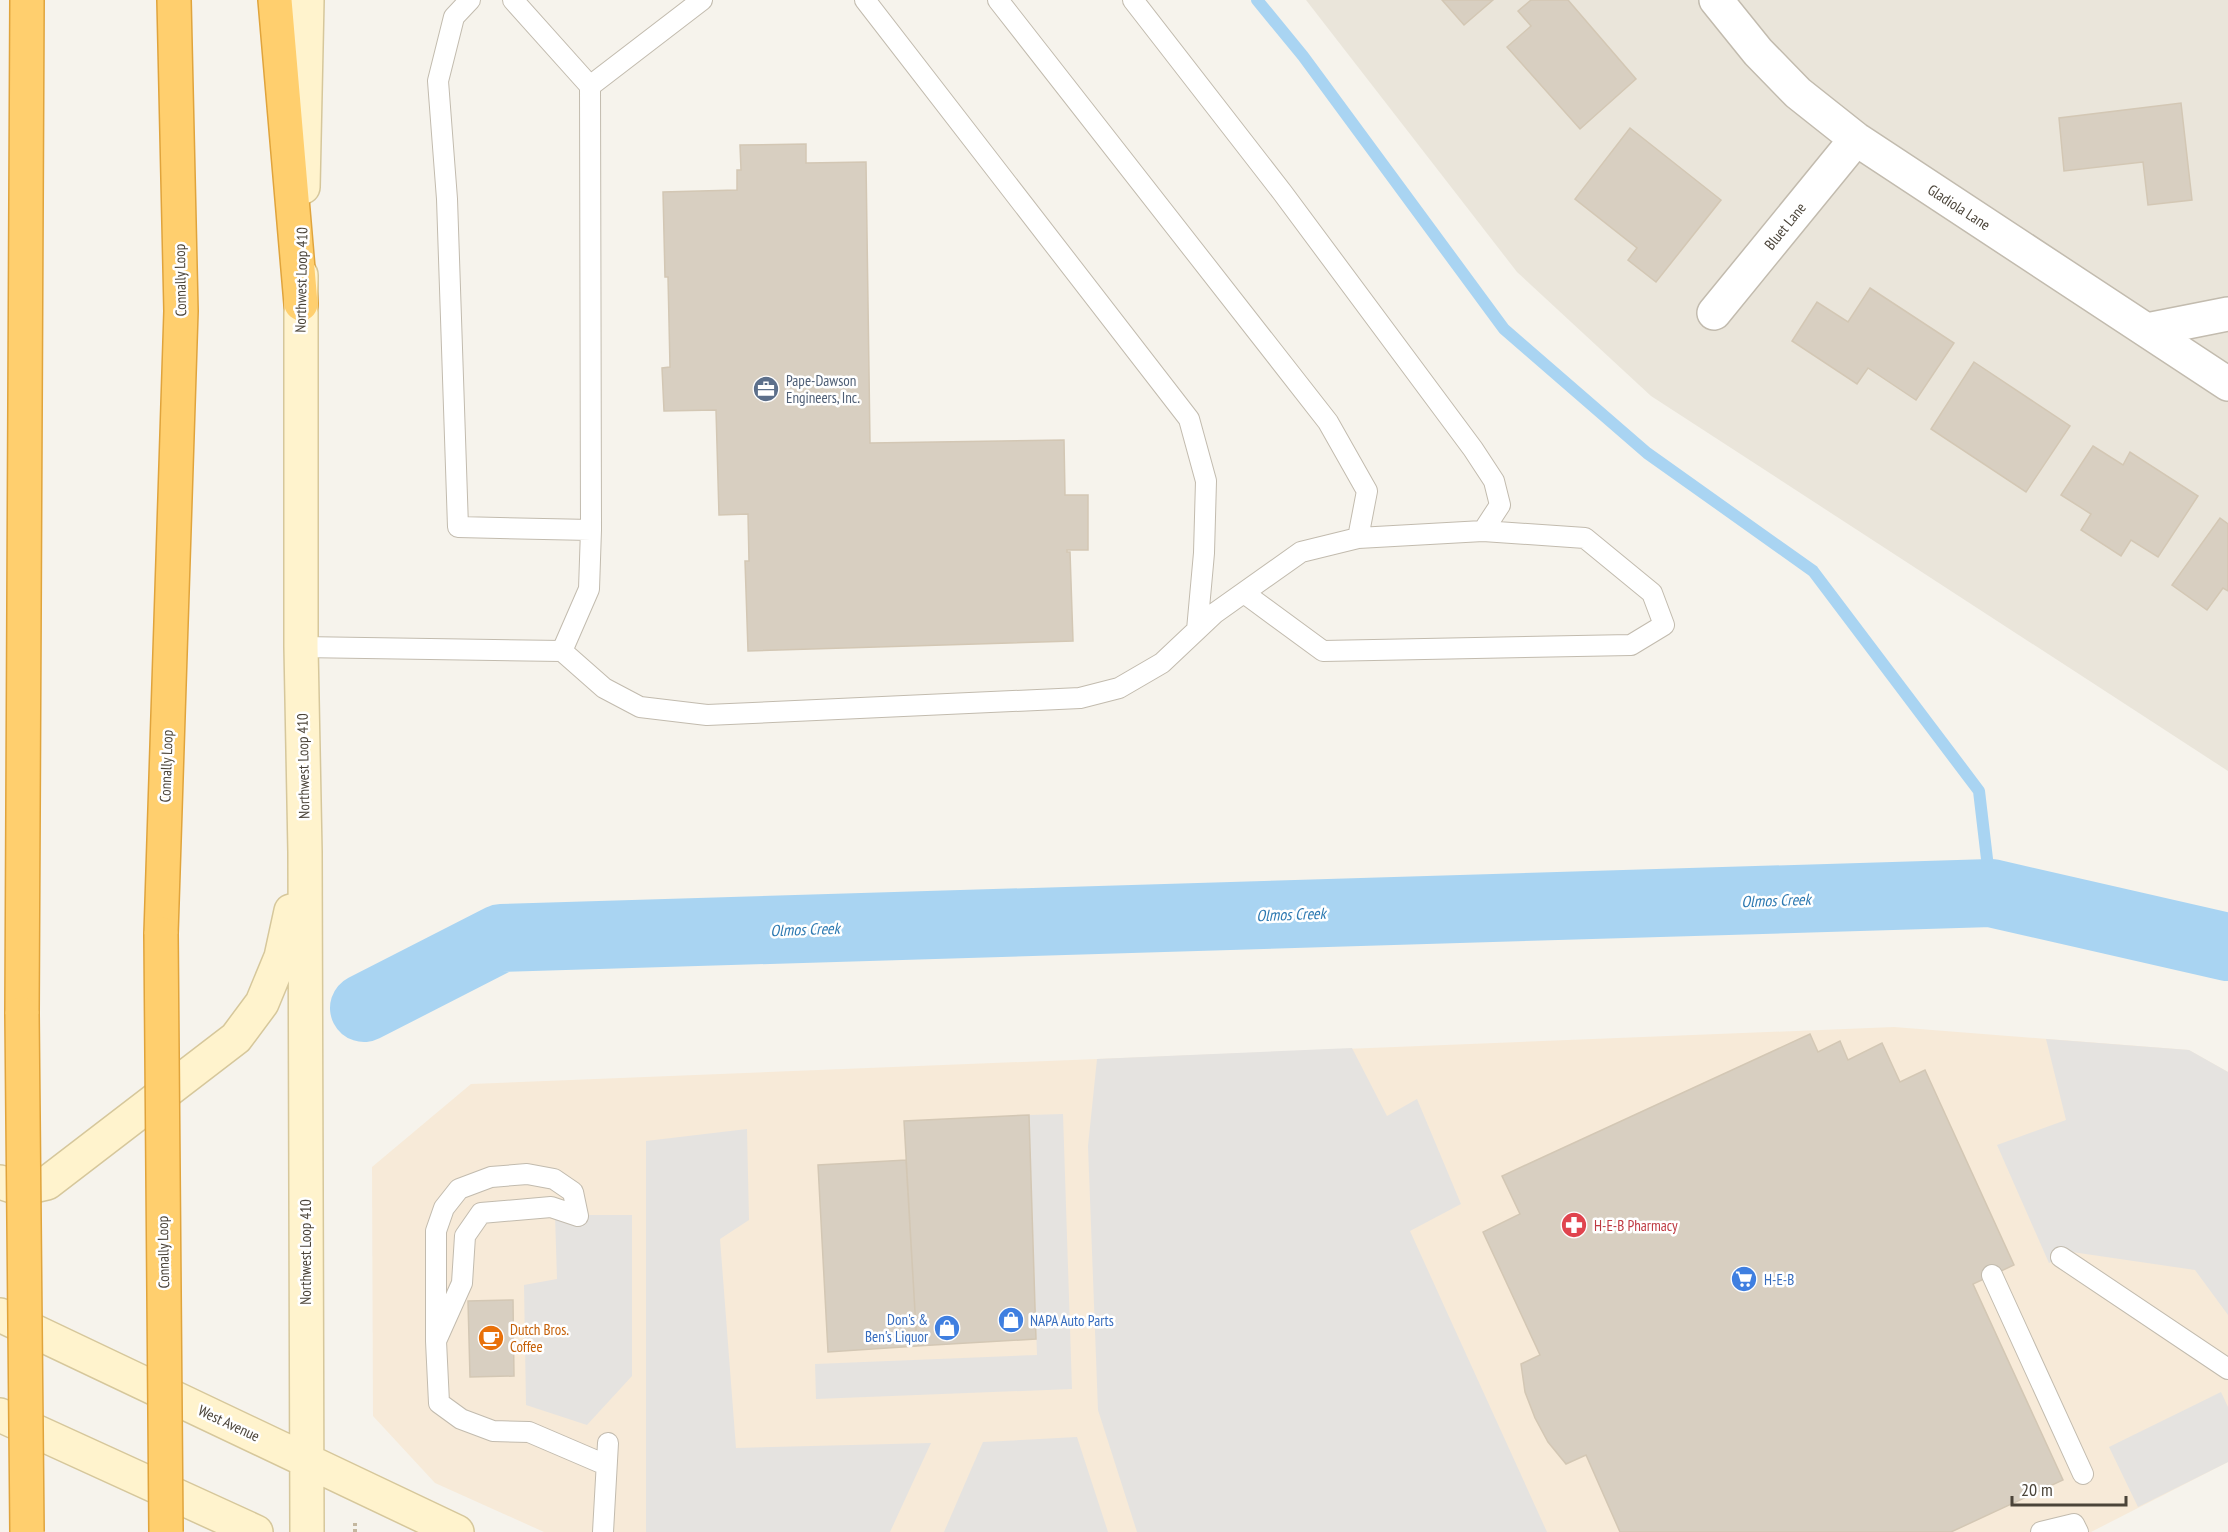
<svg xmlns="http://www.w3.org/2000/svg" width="2228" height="1532" font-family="'PT Sans Narrow',sans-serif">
<rect width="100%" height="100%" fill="#f6f3ec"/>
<!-- residential -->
<path fill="#eae5da" d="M1306,0H2228V771L1651,396L1517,272Z"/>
<!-- commercial -->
<path fill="#f7ead8" d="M1894,1027L2189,1050L2228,1072V1462L2091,1532H544L435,1483L373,1416L372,1167L471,1084Z"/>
<!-- parking -->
<path fill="#e5e3e0" d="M2046,1039L2189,1050L2228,1072V1315L2195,1270L2072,1252L2049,1263L1997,1145L2066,1120Z
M1352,1048L1387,1116L1417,1099L1461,1204L1410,1231L1547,1532H1137L1098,1410L1088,1146L1097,1059Z
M1063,1114L1072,1389L816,1399L815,1364L1037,1355L1029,1115Z
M747,1129L749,1220L720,1239L736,1448L931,1443L890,1532H646V1141Z
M555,1215H632V1376L587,1425L526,1405L524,1285L557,1279Z
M2221,1392L2228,1407V1462L2138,1507L2109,1447Z
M1077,1437L1108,1532H944L983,1442Z"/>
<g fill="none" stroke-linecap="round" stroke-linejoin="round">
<!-- stream -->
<path stroke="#a9d4f2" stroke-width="12" d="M1257,0L1303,56L1504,329L1647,453L1813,571L1979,791L1991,893"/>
<!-- river -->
<path stroke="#a9d4f2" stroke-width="68" d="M364,1008L501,938L1991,893L2228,947"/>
</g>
<!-- building -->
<path fill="#d8cfc1" stroke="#d3c7b4" stroke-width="1.5" d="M1442,0H1493L1464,25Z
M1531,0H1568L1636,79L1580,129L1507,47L1531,26L1518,11Z
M2181,103L2192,200L2148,205L2143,162L2064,171L2059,118Z
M1630,128L1721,200L1656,282L1628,260L1637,248L1575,199Z
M806,144V163L866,162L870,443L1064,440L1065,495H1088V550H1067V552H1070L1073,641L748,651L745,561H749L748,514L719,515L716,410L664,411L662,368L670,367L668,277H665L663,192L737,190V170H741L740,145Z
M1870,288L1954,343L1916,400L1868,368L1857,384L1792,341L1817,302L1848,322Z
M1974,362L2070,426L2026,492L1931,429Z
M2093,446L2123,465L2130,452L2198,496L2158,557L2131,540L2121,556L2081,530L2091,514L2061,495Z
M2220,518L2228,524V591L2223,588L2207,610L2172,585Z
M1810,1034L1818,1052L1840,1041L1848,1060L1882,1043L1900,1082L1925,1070L2014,1265L1973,1284L2063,1480L1951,1532H1620L1586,1455L1566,1464L1548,1442L1535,1418L1525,1392L1521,1364L1540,1355L1483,1232L1520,1214L1502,1176Z
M1029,1115L1036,1339L917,1346L904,1121Z
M906,1160L917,1346L828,1352L818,1165Z
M513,1300L514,1376L470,1377L468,1301Z"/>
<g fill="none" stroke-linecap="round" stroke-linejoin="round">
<!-- service casing -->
<g stroke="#c2bbae" stroke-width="22">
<path id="service" d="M470,0L454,17L438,81L447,199L458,527L591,530L589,589L562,651
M513,0L590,86L702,0
M865,0L1189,419L1206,481L1204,553L1197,630
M998,0L1328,422L1367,491L1358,538
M590,86L591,530
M1244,593L1323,651L1631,645L1664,625L1652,593L1585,538L1483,531
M301,647L562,651L604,688L640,707L707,715L1080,698L1119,688L1162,663L1215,613L1301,552L1358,538L1483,531L1500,505L1494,481L1473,449L1282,192L1133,0
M2061,1257L2228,1369
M1992,1275L2083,1474
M436,1341L462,1283L465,1236L481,1213L551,1207L578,1216L573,1192L554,1179L527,1174L491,1177L459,1189L444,1208L436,1231V1341L439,1403L461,1419L493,1431L529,1432L606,1465
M603,1532L608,1443
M2041,1532L2074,1524L2078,1532"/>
</g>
<!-- minor casing -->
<g stroke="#c2bbae" stroke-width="36">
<path id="minor" d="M1716,0L1758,52L1798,93L1856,139L2228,384
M1714,313L1856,139
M2147,330L2228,314"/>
</g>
<!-- secondary casing -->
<g stroke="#d6c79b" stroke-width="36">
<path id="secondary" d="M303,187L307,0
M301,275V647L305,852L307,1532
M0,1182L21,1189L47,1183L236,1038L262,1003L281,957L291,911
M0,1315L457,1532
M0,1415L256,1532"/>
</g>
<!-- motorway casing -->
<g stroke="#e0a43c" stroke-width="36">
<path id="motorway" d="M275,0L301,304
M161,934L181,311L174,0
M22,1014L27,0"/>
</g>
<!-- path -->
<path stroke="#c4b79f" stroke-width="4" stroke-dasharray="3 3" stroke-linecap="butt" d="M355,1532V1523"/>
<!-- service -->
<use href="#service" stroke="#fff" stroke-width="20"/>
<!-- minor -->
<use href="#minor" stroke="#fff" stroke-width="33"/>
<!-- secondary -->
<use href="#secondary" stroke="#fff3cd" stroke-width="33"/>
<!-- motorway -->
<use href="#motorway" stroke="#ffcf6e" stroke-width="33"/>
<!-- motorway-bridge casing -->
<g stroke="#e0a43c" stroke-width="36" stroke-linecap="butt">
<path id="motorway-bridge" d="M161,934L166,1532
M22,1014L27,1532"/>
</g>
<!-- motorway-bridge -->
<use href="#motorway-bridge" stroke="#ffcf6e" stroke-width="33"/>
</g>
<!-- icons -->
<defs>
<g id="office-disc" transform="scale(1.35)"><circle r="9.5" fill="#5c6f8a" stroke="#fff"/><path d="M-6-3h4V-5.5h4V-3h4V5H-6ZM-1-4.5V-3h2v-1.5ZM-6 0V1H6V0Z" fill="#fff"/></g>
<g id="pharmacy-disc" transform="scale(1.35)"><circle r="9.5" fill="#e0444e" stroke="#fff"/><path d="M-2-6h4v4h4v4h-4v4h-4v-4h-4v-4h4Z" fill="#fff"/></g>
<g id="supermarket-disc" transform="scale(1.35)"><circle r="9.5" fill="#3f7fe0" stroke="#fff"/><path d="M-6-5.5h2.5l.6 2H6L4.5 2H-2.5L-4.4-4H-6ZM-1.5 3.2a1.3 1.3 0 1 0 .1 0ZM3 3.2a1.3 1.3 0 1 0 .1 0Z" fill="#fff"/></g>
<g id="shop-disc" transform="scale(1.35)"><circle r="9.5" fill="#3f7fe0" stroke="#fff"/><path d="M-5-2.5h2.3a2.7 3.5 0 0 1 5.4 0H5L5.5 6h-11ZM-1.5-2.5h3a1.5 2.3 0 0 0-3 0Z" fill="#fff"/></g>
<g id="cafe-disc" transform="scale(1.35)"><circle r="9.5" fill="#e8710a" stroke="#fff"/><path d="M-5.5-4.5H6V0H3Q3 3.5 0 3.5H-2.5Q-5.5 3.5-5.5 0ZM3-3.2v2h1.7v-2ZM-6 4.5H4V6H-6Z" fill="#fff"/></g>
</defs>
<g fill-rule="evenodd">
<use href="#office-disc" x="766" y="389"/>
<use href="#pharmacy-disc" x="1574" y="1225"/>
<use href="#supermarket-disc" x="1744" y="1279"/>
<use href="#shop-disc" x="1011" y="1320"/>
<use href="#shop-disc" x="947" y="1328"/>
<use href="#cafe-disc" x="491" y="1338"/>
</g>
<g text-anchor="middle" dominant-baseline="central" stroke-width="5" stroke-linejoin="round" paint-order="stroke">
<!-- street labels -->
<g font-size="15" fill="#4b4439" stroke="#fff">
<text transform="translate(1959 207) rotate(33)">Gladiola Lane</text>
<text transform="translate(1785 226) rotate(-51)">Bluet Lane</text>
<text transform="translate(180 280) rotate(-91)">Connally Loop</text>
<text transform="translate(301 280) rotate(-89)">Northwest Loop 410</text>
<text transform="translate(166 766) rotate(-88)">Connally Loop</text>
<text transform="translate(303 766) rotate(-91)">Northwest Loop 410</text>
<text transform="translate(163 1252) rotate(-91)">Connally Loop</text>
<text transform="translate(305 1252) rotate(-90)">Northwest Loop 410</text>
<text transform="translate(229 1423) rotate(25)">West Avenue</text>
</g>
<!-- service labels -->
<g font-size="15" fill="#4e5e75" stroke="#fff" text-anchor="start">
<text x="786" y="380">Pape-Dawson<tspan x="786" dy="17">Engineers, Inc.</tspan></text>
</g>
<!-- health labels -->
<g font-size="15" fill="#be3a42" stroke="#fff" text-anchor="start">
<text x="1594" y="1225">H-E-B Pharmacy</text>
</g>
<!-- shop labels -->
<g font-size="15" fill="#366cbe" stroke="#fff" text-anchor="start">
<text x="1764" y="1279">H-E-B</text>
<text x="928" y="1319" text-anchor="end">Don's &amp;<tspan x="928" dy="17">Ben's Liquor</tspan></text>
<text x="1030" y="1320">NAPA Auto Parts</text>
</g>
<!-- food labels -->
<g font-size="15" fill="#c56008" stroke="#fff" text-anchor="start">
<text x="510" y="1329">Dutch Bros.<tspan x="510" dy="17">Coffee</tspan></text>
</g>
<!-- water labels -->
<g font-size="16" font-style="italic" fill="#2e7ab2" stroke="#fff">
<text transform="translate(1776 900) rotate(-2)">Olmos Creek</text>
<text transform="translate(1291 914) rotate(-2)">Olmos Creek</text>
<text transform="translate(805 929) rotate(-2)">Olmos Creek</text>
</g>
</g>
<!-- scale -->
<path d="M2012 1496v9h114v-9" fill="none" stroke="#4b4439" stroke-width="3"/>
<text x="2021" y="1496" font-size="18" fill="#4b4439" stroke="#ffffff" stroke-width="4.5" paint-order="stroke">20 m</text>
</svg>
